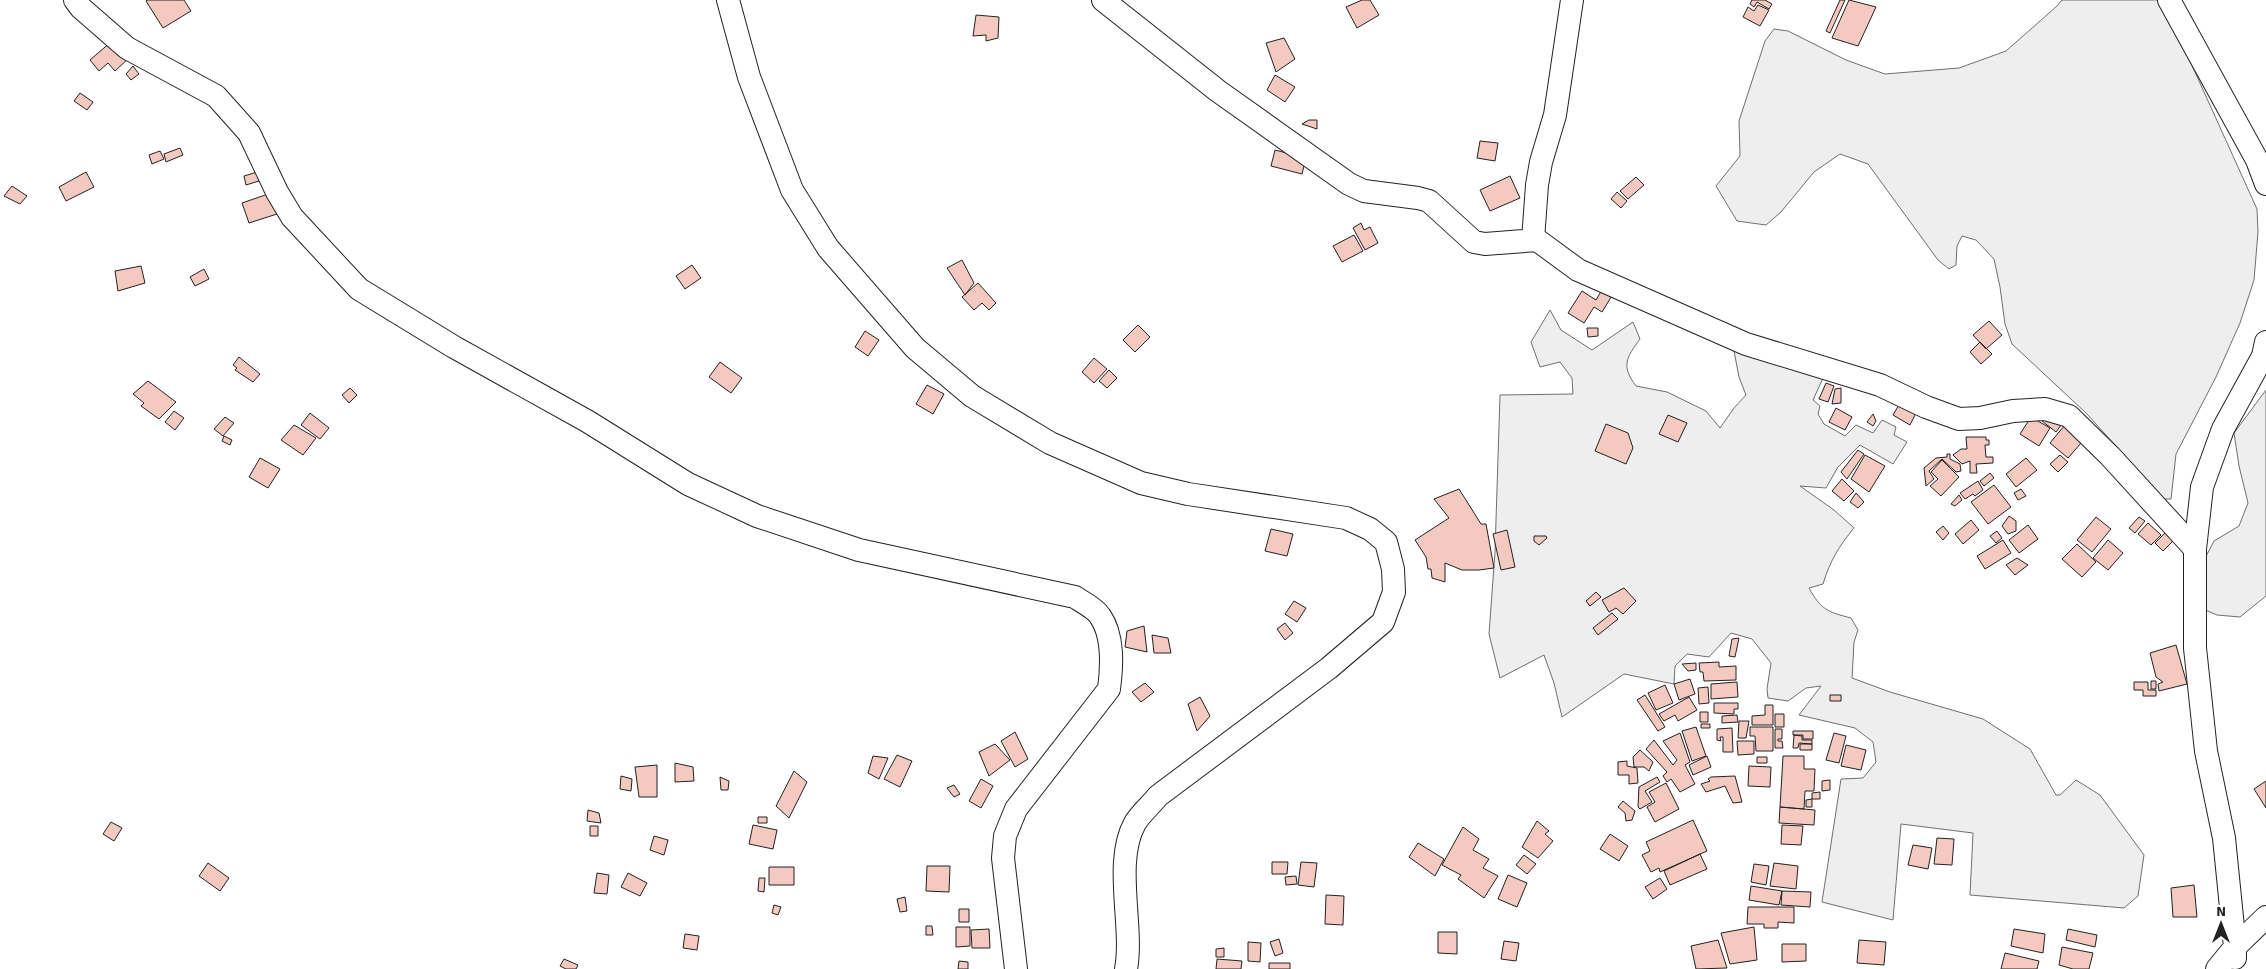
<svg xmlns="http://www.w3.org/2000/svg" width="2266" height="969" font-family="Signika,sans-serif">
<rect width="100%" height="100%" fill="#fff"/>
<!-- green -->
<path fill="#eee" stroke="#6f6f6f" d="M2062,0H2158L2185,50L2257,209L2258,232L2254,280L2240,323L2216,377L2176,454L2171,499H2164L2086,413L2012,344L2005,324L2000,287L1994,259L1976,240L1962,236L1957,246L1956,265L1949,269L1938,260L1868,164L1840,154L1814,172L1781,212L1766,225L1737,221L1716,186L1740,156L1739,121L1765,41L1774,29L1788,31L1846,60L1885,74L1959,68L2006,51L2057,6Z
M1550,310L1561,330L1592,350L1633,322L1640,339C1626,358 1621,366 1636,386L1667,392L1706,411L1720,428L1734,408L1746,395L1739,377L1734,351L1824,376L1813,400L1820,406L1818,414L1824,424L1845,436L1856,425L1873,433L1882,420L1896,427L1894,435L1907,442L1893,464L1860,445L1838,467L1826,488L1800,486L1834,510L1854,528C1839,546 1830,561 1823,584L1809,588C1821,610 1828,612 1851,618L1858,630L1854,642L1852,678L1890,692L1983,719L2030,749L2056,795H2060L2076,780L2100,795L2144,855L2138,896L2124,908L1970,895L1973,833L1901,824L1893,920L1822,902L1841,779L1863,778L1876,762L1873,742L1855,728L1799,715L1821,686L1806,688L1788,701L1768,698L1767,689L1771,663L1752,639L1731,633L1709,657L1687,654L1675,666L1674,684L1624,674L1562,717L1554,683L1544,655L1500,678L1489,634L1495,552L1500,395L1573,394L1572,378L1560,362L1540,367L1531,342Z
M2266,390V596L2240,617L2217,615L2203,609V562L2214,541L2239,526L2248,503L2239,466L2234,433Z"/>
<!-- building -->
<path fill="#f3c9c0" stroke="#222" d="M147,0H184L191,11L163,28L146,1Z
M1362,0H1370L1379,15L1357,28L1346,7Z
M1752,0H1765L1772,4L1769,9L1757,2L1754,7L1750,4Z
M1840,0H1845L1830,33L1826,31Z
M1849,0L1876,7L1858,46L1832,38Z
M1758,5L1769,10L1760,26L1743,17L1748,7L1754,11Z
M976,15L999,17L998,38L986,41V35L973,36Z
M1284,38L1295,59L1276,72L1266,43Z
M112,41L129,58L115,71L108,63L99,71L90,60Z
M133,66L139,74L131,80L126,74Z
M1275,75L1295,87L1285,102L1267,90Z
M80,93L93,102L87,110L74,101Z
M1309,120H1317V129L1302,124Z
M1480,141L1498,143L1495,161L1477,158Z
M180,148L183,155L166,162L164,154Z
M1275,150L1306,158L1302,174L1271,166Z
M160,151L164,159L152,164L149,155Z
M86,172L94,187L66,201L59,187Z
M257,172L259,181L246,185L244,176Z
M1510,176L1520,198L1490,211L1480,190Z
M1636,177L1644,185L1628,199L1620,191Z
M12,186L27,196L20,204L4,196Z
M1617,192L1627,201L1621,208L1611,199Z
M271,193L277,214L249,223L242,203Z
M1361,223L1364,230L1370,227L1378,243L1365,250L1353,228Z
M1354,235L1363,251L1342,262L1333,246Z
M962,260L974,283L965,295L947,268Z
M692,265L701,278L685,289L676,276Z
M141,266L145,283L118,291L115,271Z
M204,269L209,279L195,286L190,277Z
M978,283L996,303L989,310L982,303L974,310L962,297Z
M1603,288L1613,294L1602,312L1594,307L1584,323L1568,313L1582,291L1596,300Z
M1989,321L2002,335L1986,349L1973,335Z
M1138,325L1150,337L1135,352L1123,340Z
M1587,328H1598V336L1588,337Z
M865,331L879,340L868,356L855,347Z
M1980,342L1992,354L1981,364L1970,352Z
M239,357L260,374L253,382L235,370L237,368L233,365Z
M1094,358L1107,369L1094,383L1082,372Z
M720,362L742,378L731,393L709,377Z
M1109,370L1117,378L1107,388L1099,381Z
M148,381L176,402L159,419L141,406L144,403L133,394Z
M1826,383L1834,386L1828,402L1819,399Z
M927,385L944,394L933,414L916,404Z
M350,388L357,395L349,403L342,395Z
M1841,388V403L1832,404L1835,389Z
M1903,398L1920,405L1910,425L1893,415Z
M1836,408L1852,417L1845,430L1829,422Z
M174,411L184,418L175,430L165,422Z
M2049,412L2067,417L2056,432L2042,421Z
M310,413L329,428L320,439L301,425Z
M1873,414L1876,421L1873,426L1867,422Z
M1668,415L1687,423L1678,442L1659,434Z
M225,417L234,423L223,436L214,429Z
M2031,417L2050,428L2039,446L2020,434Z
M1606,424L1628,433L1633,448L1626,464L1595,451Z
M294,425L316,438L303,455L281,440Z
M2064,426L2082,442L2068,458L2050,443Z
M224,436L232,440L230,445L222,441Z
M1966,437H1986V440H1989V445H1985L1986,457H1993V463L1976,464L1977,473H1970V461L1962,464L1953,455L1961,449H1967Z
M1858,450L1864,454L1847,479L1841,472Z
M1947,454H1950V459L1960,464L1961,471L1956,472L1942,459L1929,471L1934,479L1926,486L1924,468L1936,458L1947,457Z
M1865,455L1885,466L1869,492L1851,479Z
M2060,455L2068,462L2058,472L2050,464Z
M260,458L280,469L268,488L249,477Z
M2026,458L2037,470L2016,487L2006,474Z
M1942,460L1959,477L1941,496L1930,486L1938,479L1931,472Z
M1990,473L1994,478L1984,486L1980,481Z
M1842,479L1854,491L1844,501L1832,491Z
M1978,481L1983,490L1975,496L1973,494L1965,499L1960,493Z
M1994,485L2011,507L1988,524L1971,502Z
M1459,489L1481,524H1486L1494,568L1479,570H1462L1445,563V582L1432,578L1431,569H1428L1426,557L1415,540L1449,518L1434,499Z
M2021,489L2026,496L2018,500L2014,493Z
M1856,493L1864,502L1858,508L1850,502Z
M1959,495L1962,500L1955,506L1951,504Z
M2009,516L2016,521V531L2008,534L2002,526Z
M2096,517L2111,529L2092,552L2077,540Z
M2139,517L2145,521L2135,533L2129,528Z
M1971,520L1979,530L1963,544L1955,534Z
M2148,523L2161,535L2151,545L2138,534Z
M2028,525L2038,539L2019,553L2009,540Z
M1943,526L1949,533L1943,540L1936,532Z
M1271,529L1293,534L1287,556L1265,551Z
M1507,530L1515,567L1501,570L1493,534Z
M1997,531L2002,538L1996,543L1990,536Z
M2167,531L2175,539L2163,551L2155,543Z
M1534,536H1546L1547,538L1539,545L1534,541Z
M2003,540L2011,553L1985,569L1977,556Z
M2108,540L2123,553L2108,570L2093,558Z
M2077,544L2096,562L2082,577L2062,559Z
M2017,558L2028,565L2015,575L2006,565Z
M1624,588L1636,601L1623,614L1616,608L1609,612L1602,600Z
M1596,592L1601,597L1590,606L1586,601Z
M1294,601L1306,608L1297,622L1285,614Z
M1612,613L1618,619L1598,635L1593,628Z
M1285,623L1293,633L1285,640L1277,629Z
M1144,626L1147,652L1125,647L1127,631Z
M1152,635L1168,638L1171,653H1154Z
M1739,638L1735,657L1729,656L1732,639Z
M2176,645L2187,684L2159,691L2158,684L2163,682L2156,677L2150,653Z
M1719,662V667L1736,666V680L1704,681L1703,672H1700L1699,663Z
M1696,663V670L1688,671L1682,664Z
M1690,679L1695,694L1679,700L1674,684Z
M2151,681H2156V689H2151Z
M1737,682L1738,697L1711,699V684Z
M2134,682H2148V690H2156V696H2143V690H2134Z
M1145,683L1154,692L1141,702L1132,692Z
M1665,685L1673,703L1656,710L1648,693Z
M1708,687L1709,703L1699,704L1698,688Z
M1645,695L1665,727L1658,731L1637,700Z
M1830,695H1841V701H1830Z
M1200,697L1210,716L1197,731L1188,704Z
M1689,697L1697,710L1678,721L1675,715L1664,721L1659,714Z
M1714,703H1738V709H1734V714L1714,713Z
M1765,705H1773V725H1752V716L1765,715Z
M1700,712H1708V722H1700Z
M1775,714H1784V727H1775Z
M1737,715L1738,722L1722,723V716Z
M1739,721H1749L1746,738H1738Z
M1701,724H1710V728H1701Z
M1696,727L1706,756L1692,761L1682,731Z
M1750,727H1773V751H1756L1755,736H1750Z
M1732,728L1733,752H1723V737H1720L1721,741L1717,740V729Z
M1775,729H1782V739H1778V741H1782L1783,748H1775Z
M1793,731H1813V739H1803V735H1793Z
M1015,732L1028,759L1015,767L1001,741Z
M1680,733L1690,762L1685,765L1695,784L1680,792L1671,779L1667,782L1663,776L1667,772L1646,749L1654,740L1673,765L1677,760L1663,741Z
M1834,733L1846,736L1839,763L1826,760Z
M1794,735L1802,736V740H1812V744L1799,743L1798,748H1793Z
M1737,741H1754V754L1738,755Z
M995,744L1010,760L989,776L979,752Z
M1800,744H1812V750H1800Z
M1846,745L1866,750L1861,770L1841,766Z
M1640,750L1653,762L1649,771L1644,767H1634L1633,757Z
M897,755L912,761L900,787L884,779Z
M873,756L888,758L879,779L868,773Z
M1707,756L1711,767L1693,775L1689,765Z
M1783,756H1804V769H1815L1814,791H1805L1804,809L1780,807Z
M1757,757H1767V763H1757Z
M1627,761V766L1637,768L1638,783L1629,784V775H1618V762Z
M675,763L693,767L694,781L675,782Z
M657,765V797H639L635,767Z
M1749,766L1771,767L1770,787L1748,786Z
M794,771L807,782L789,818L776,806Z
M621,776L632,779L631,791L620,789Z
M1735,776L1742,802L1733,803L1725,786L1706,792L1701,784L1710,781L1708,779L1711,777Z
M720,777L729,781L728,790H721Z
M1657,777L1660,782L1645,791L1652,802L1640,809L1638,807L1639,787Z
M981,779L993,786L981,808L969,801Z
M1830,780V790L1822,791V781Z
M2266,781V808L2254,789Z
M1666,783L1679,809L1655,822L1647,807L1655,802L1649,792Z
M954,785L960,794L954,797L947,788Z
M1820,792V799H1812V793Z
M1812,799V807H1806V800Z
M1623,801L1635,811L1632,820L1626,821L1625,813L1618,807Z
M1780,807L1815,810L1814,825L1779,823Z
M588,810L599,813L601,823L587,821Z
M758,817H767V823H758Z
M1693,820L1707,851L1660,872L1659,868L1651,872L1642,855L1650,851L1646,842Z
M1537,821L1549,831L1545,834L1553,841L1538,858L1522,847Z
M111,822L122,828L114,841L103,834Z
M753,825L777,830L773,849L749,844Z
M1782,825L1803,826L1801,845L1781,844Z
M590,826H598V836H590Z
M1463,827L1479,839L1473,850L1489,859L1483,868L1498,876L1484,898L1458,879L1461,875L1442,865Z
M1610,834L1628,846L1619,861L1600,849Z
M654,836L668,840L664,855L650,850Z
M1937,838L1954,839L1952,865L1934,864Z
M1418,843L1444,859L1435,876L1409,857Z
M1913,845L1932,848L1928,869L1908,865Z
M1700,854L1707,869L1670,885L1664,871Z
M1524,855L1536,864L1527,874L1516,865Z
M1272,862H1288L1287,874H1272Z
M1301,862L1317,863L1314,887L1298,885Z
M208,863L229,878L220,891L199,876Z
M1774,863L1798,866L1796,889L1770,886Z
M1754,864L1769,866L1766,885L1751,882Z
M927,866H950L949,892L926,891Z
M769,867H794V885H769Z
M597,873L609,875L607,894L594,893Z
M628,873L647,883L640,896L621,887Z
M1508,875L1527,883L1517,907L1498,899Z
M1296,876L1297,884L1286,885L1285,877Z
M759,878H765L764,892L758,891Z
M1660,878L1667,889L1653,899L1645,887Z
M2194,885L2197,917H2173L2171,888Z
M1751,886L1782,891L1779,905L1749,900Z
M1782,891L1811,892L1810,907L1781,905Z
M1326,895L1344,896L1343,925L1325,924Z
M905,897L907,911L900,912L897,899Z
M774,905L781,907L778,915L772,913Z
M1748,907H1794V923L1778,922V928H1764V924H1747Z
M959,909H969V922H959Z
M926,926H932L933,935H926Z
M956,927H970V946L956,947Z
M1754,927L1757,960L1730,964L1721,933Z
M989,929L990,948H972L971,930Z
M2014,929L2045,934L2043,953L2011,946Z
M2068,929L2097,935L2095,947L2066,940Z
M1438,932H1457V954L1438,953Z
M685,934L699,936L697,950L683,948Z
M1279,939L1283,953L1275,956L1270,942Z
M1718,940L1727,968L1696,969L1691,946Z
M1859,940L1886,942L1884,965L1857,963Z
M1504,941L1519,943L1516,961L1501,959Z
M1248,942L1261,943L1260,962L1248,961Z
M1782,944H1806V961L1782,962Z
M2062,947L2093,953L2089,969H2073L2059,965Z
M1224,948V957H1216V949Z
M2005,953L2039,961L2037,969H2001Z
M564,959L578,965L576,969H566L560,966Z
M1217,959L1242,961L1241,969H1216Z
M959,961L968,962V969H958Z
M1269,963H1290V969H1269Z"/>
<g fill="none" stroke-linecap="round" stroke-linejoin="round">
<!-- minor casing -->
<g stroke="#222" stroke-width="24">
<path id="minor" d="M75,0L81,8L127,48L216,96L249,133L277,192L292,217L359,289L454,347L587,421L688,484L757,516L859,550L1075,597C1082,602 1095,608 1100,616C1114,636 1112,666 1109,689L1016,809L1005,836L1003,858L1016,969
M728,0L749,77L792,190L828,248L915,348L972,396L1050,443L1141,483L1188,494L1346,518L1370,529L1386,542L1393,569L1394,592L1383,622L1329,668L1158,796C1151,805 1141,813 1135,823C1113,862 1134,927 1126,969
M1103,0L1218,91L1349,184L1364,191L1418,198L1429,201L1474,242L1485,244L1537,240L1578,270L1746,344L1880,385L1926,407L1959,419L1980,418L2013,411L2045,409L2069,416L2110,456L2195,549
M2169,0L2257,160L2266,184
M1533,240L1537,185L1541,162L1555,115L1572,0
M2235,958V947L2266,917
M2217,969L2235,947L2224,838L2206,751L2195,648V549L2202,487L2223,429L2263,356L2266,342"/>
</g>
<!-- minor -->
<use href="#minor" stroke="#fff" stroke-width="22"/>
</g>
<!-- north arrow -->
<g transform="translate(2221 924)" stroke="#ffffff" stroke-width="4" paint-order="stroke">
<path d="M0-4L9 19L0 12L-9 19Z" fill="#222222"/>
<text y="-8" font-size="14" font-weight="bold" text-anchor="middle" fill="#222222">N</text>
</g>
</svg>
